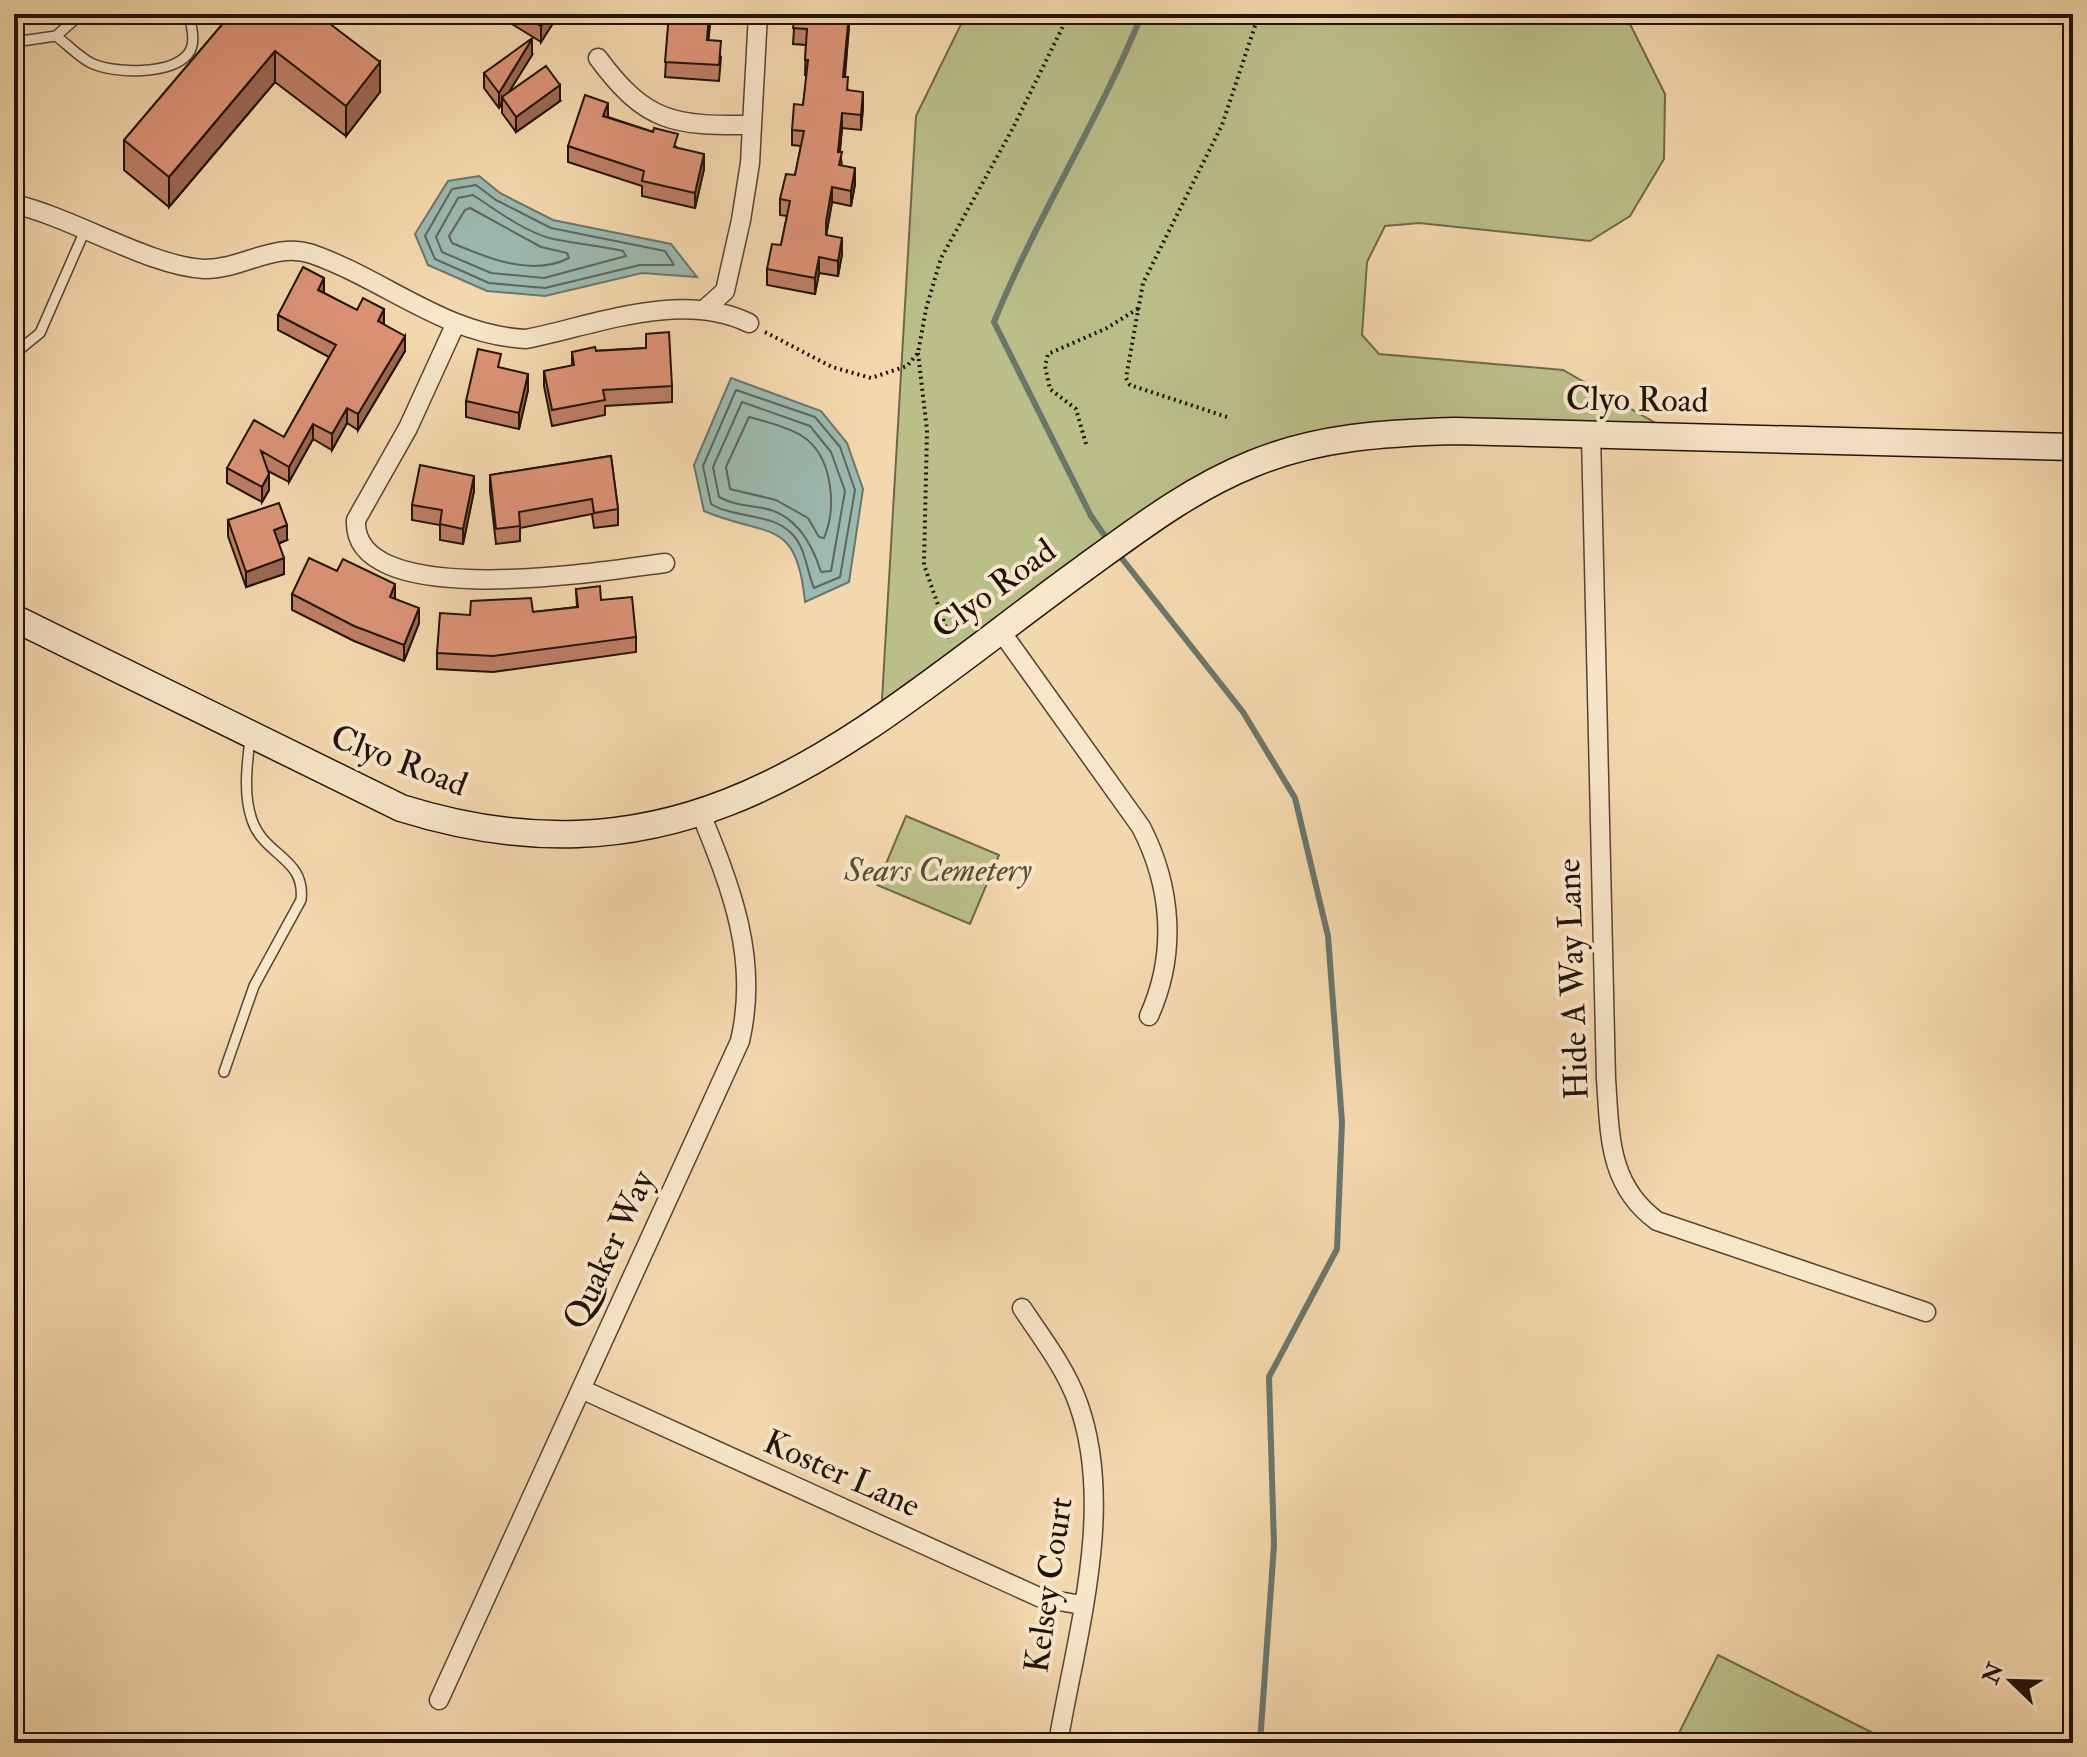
<svg xmlns="http://www.w3.org/2000/svg" width="2087" height="1757" font-family="'IM FELL Double Pica',serif">
<rect width="100%" height="100%" fill="#f4d8ad"/>
<filter id="stains"><feTurbulence type="fractalNoise" baseFrequency=".0025" numOctaves="4"/><feColorMatrix values="0 0 0 0 .2 0 0 0 0 .09 0 0 0 0 .02 0 0 0 .5 -.17"/></filter>
<radialGradient id="worn" r=".72"><stop offset=".6" stop-color="#630" stop-opacity="0"/><stop offset="1" stop-color="#630" stop-opacity=".3"/></radialGradient>
<!-- green -->
<path fill="#babf8a" stroke="#6e684a" stroke-width="2" d="M966,14H1625L1665,94L1664,159L1630,216L1590,241L1419,223L1385,226L1367,262L1362,335L1379,354L1563,370L1680,437L1454,431L1253,463L881,717L916,116Z
M906,816L999,855L970,924L877,885Z
M1718,1655L1877,1735L1873,1743H1674Z"/>
<!-- water -->
<path fill="#9cb9b0" stroke="#6b766d" stroke-width="2" d="M479,176L500,193L553,220L671,244L697,277L642,273L545,296L487,291L428,265L415,234L448,181Z
M731,378L821,411L847,443L863,489L849,582L805,602C797,516 767,538 704,511L694,465Z"/>
<g fill="none" stroke-linecap="round" stroke-linejoin="round">
<!-- shore -->
<path stroke="#5e665c" stroke-width="2" d="M476,185L496,200L551,228L665,251L674,265H640L545,288L489,283L435,259L425,236L452,189Z
M473,195C496,210 522,230 549,238C574,244 599,245 623,251L626,256L544,278L491,273L442,252L436,237L458,198Z
M470,208L541,247L567,253L569,258C532,277 487,258 452,243L449,236L465,210Z
M736,390L815,417L840,447L855,490L840,577L814,588C807,572 806,549 793,535C773,512 735,519 711,504L703,466Z
M742,402L810,426L831,452L845,491L831,571L821,572C812,543 795,514 763,508C747,505 734,505 719,497L713,467Z
M749,417C764,421 788,427 802,436C833,456 837,507 824,538L819,537L808,518L776,500L730,489L726,467Z"/>
<!-- stream -->
<path stroke="#6b766d" stroke-width="6" d="M1109,542L1091,516L994,322C1037,216 1099,120 1142,14
M1116,551L1243,712L1295,798L1328,936L1342,1122L1337,1249L1269,1377L1274,1545L1260,1743"/>
<!-- lane casing -->
<g stroke="#564432" stroke-width="12">
<path id="lane" d="M56,36C67,44 79,57 91,63C114,74 171,75 188,54C196,44 192,30 190,18L184,14
M14,42L56,36L81,14
M14,354L40,333L86,228
M224,1072L254,986L301,900C306,858 264,856 252,820C243,795 247,765 250,739"/>
</g>
<!-- street casing -->
<g stroke="#564432" stroke-width="21">
<path id="street" d="M598,58C646,123 674,126 752,125
M14,204C74,218 149,266 204,269C241,270 275,241 312,254C386,280 445,335 526,339C596,325 681,290 749,323
M706,308L725,291L741,220L750,163L758,14
M455,325L408,428L356,520C351,614 612,570 665,563
M1591,435L1606,1079C1610,1135 1608,1185 1657,1221L1926,1312
M1000,630L1141,827C1172,887 1177,954 1149,1016
M1022,1308C1042,1338 1066,1369 1078,1403C1116,1508 1076,1636 1058,1743
M581,1389L1041,1598L1082,1605
M439,1700L740,1041C759,959 732,890 701,814"/>
</g>
<!-- secondary casing -->
<g stroke="#211209" stroke-width="29">
<path id="secondary" d="M14,618L401,808C698,901 861,730 1083,569C1137,530 1190,489 1252,464C1317,437 1384,433 1454,431L2073,447"/>
</g>
<!-- path -->
<path stroke="#211209" stroke-width="4" stroke-dasharray="2 4" stroke-linecap="butt" d="M765,332L832,367L871,378L907,366L918,353L926,309L941,258L1013,128L1069,14
M918,353L927,430L924,565L951,642
M1227,417L1130,385L1126,378L1143,283L1222,125L1259,14
M1086,444L1076,409L1050,389L1045,366L1048,354L1107,328L1139,308"/>
<!-- lane -->
<use href="#lane" stroke="#f8e6ca" stroke-width="9"/>
<!-- street -->
<use href="#street" stroke="#f8e6ca" stroke-width="18"/>
<!-- secondary -->
<use href="#secondary" stroke="#f8e6ca" stroke-width="26"/>
</g>
<!-- wall -->
<path fill="#be7e66" stroke="#211209" stroke-width="2" d="M231,14L380,92L346,136L275,82L169,207L124,170V140Z
M499,14H555V20L541,42L499,16Z
M669,14H711L708,40L721,57L719,81L665,77Z
M795,14H850L845,77L848,91L863,107L861,130L842,128L840,152L842,166L855,184L851,206L832,202L826,235L842,254L838,276L819,273L815,294L767,285V269L781,245L787,216L780,215V199L795,175L801,146L792,145V130L803,105L807,75H805L806,45L793,44Z
M532,55L508,93L560,101L516,132L502,113V102L499,108L484,88V73Z
M608,117L653,132L678,148L704,169L695,208L642,196V186L568,162V146Z
M324,293L384,325L405,351L358,430L347,423L332,450L313,439L289,482L268,471L269,490L262,502L227,483V468L284,437L329,357L278,330V315Z
M646,334L672,386V402L605,406V415L552,426L544,386V371L572,366V352L646,348Z
M501,368L528,390L519,429L466,417V401Z
M611,456L618,509V525L594,528L592,514L520,528V541L496,544L490,491V475Z
M474,491L463,544L440,540V525L412,520V505Z
M228,520L287,540L278,544L284,574L246,587L228,536Z
M576,589L601,600L636,637V652L493,672L437,669V653L470,615L533,612L577,607Z
M292,594L395,599L419,623L404,661L354,641L292,610Z"/>
<!-- shaded-wall -->
<path fill="#9b6753" stroke="#211209" stroke-width="2" d="M548,14H555V20L541,42V26Z
M709,14H711L707,56V40Z
M849,14H850L843,92V77Z
M532,39V55L504,100L502,97V102L499,108V93Z
M275,51V82L169,207V177Z
M380,62V92L346,136V106Z
M560,85V101L516,132V117Z
M863,92V107L861,130V115Z
M608,103V118L603,116Z
M842,113V128L838,167V152Z
M704,154V169L695,208V193Z
M855,168V184L851,206V191Z
M832,187V202L826,237V222Z
M842,238V254L838,276V261Z
M819,257V273L815,294V278Z
M324,278V293L318,290Z
M384,309V325L378,321Z
M405,336V351L358,430V414Z
M528,374V390L519,429V413Z
M347,408V423L332,450V434Z
M313,424V439L289,482V467Z
M269,474V490L262,502V487Z
M474,476V491L463,544V529Z
M287,525V540L274,545V530Z
M284,558V574L246,587V572Z
M395,584V600L390,597Z
M419,608V623L404,661V645Z"/>
<!-- building -->
<path fill="#dd9377" stroke="#211209" stroke-width="2" d="M231,14H317L380,62L346,106L275,51L169,177L124,140Z
M521,14H548L541,26Z
M669,14H709L707,40L721,41L719,65L665,62Z
M795,14H849L843,77H848L847,90L863,92L861,115L842,113L838,152H842L839,165L855,168L851,191L832,187L826,222V235L842,238L838,261L819,257L815,278L767,269L772,244L781,245L790,201L780,199L786,174L795,175L804,131L792,130L794,104L803,105L808,60H805L807,29L793,28Z
M531,39H532L499,93L484,73Z
M546,66L560,85L516,117L502,97Z
M585,95L608,103L603,116L653,132L654,128L678,134L674,147L704,154L695,193L642,181L644,171L568,146Z
M303,267L324,278L318,290L357,310L363,298L384,309L378,321L405,336L358,414L347,408L332,434L313,424L289,467L261,451L269,474L262,487L227,468L254,420L284,437L336,345L278,315Z
M669,332L672,386L603,390L605,400L552,410L544,371L574,365L572,352L595,347L596,351L646,348V334Z
M478,349L501,354L498,367L528,374L519,413L466,401Z
M611,456L618,509L594,513L592,499L519,512L520,526L496,529L490,475Z
M420,465L474,476L463,529L440,524L442,510L412,505Z
M279,503L287,525L274,530L284,558L246,572L228,520Z
M309,558L337,571L343,559L395,584L390,597L419,608L404,645L354,626L292,594Z
M600,586L601,600L632,597L636,637L493,656L437,653L440,613L470,615L471,601L531,598L533,612L578,607L576,589Z"/>
<g text-anchor="middle" dominant-baseline="central" stroke-width="8" stroke-linejoin="round" paint-order="stroke">
<!-- street labels -->
<g font-size="34" fill="#211209" stroke="#f8e6ca">
<text transform="translate(1637 400) rotate(1)">Clyo Road</text>
<text transform="translate(994 589) rotate(-36)">Clyo Road</text>
<text transform="translate(399 761) rotate(21)">Clyo Road</text>
<text transform="translate(1573 979) rotate(-92)">Hide A Way Lane</text>
<text transform="translate(609 1250) rotate(-65)">Quaker Way</text>
<text transform="translate(842 1474) rotate(24)">Koster Lane</text>
<text transform="translate(1049 1585) rotate(-82)">Kelsey Court</text>
</g>
<!-- park labels -->
<g font-size="34" font-style="italic" fill="#574f36" stroke="#f8e6ca">
<text x="938" y="870">Sears Cemetery</text>
</g>
</g>
<!-- margin -->
<rect width="2087" height="1757" fill="none" stroke="#f4d8ad" stroke-width="48"/>
<rect x="16" y="16" width="2055" height="1725" fill="none" stroke="#211209" stroke-width="4"/>
<rect x="24" y="24" width="2039" height="1709" fill="none" stroke="#211209" stroke-width="2"/>
<!-- north arrow -->
<g transform="translate(2011 1681) rotate(293)" stroke="#f8e6ca" stroke-width="6" paint-order="stroke">
<path d="M0-6L14 30L0 20L-14 30Z" fill="#211209"/>
<text y="-12" font-size="22" font-weight="bold" text-anchor="middle" fill="#211209">N</text>
</g>
<rect width="100%" height="100%" filter="url(#stains)"/>
<rect width="100%" height="100%" fill="url(#worn)"/>
</svg>
